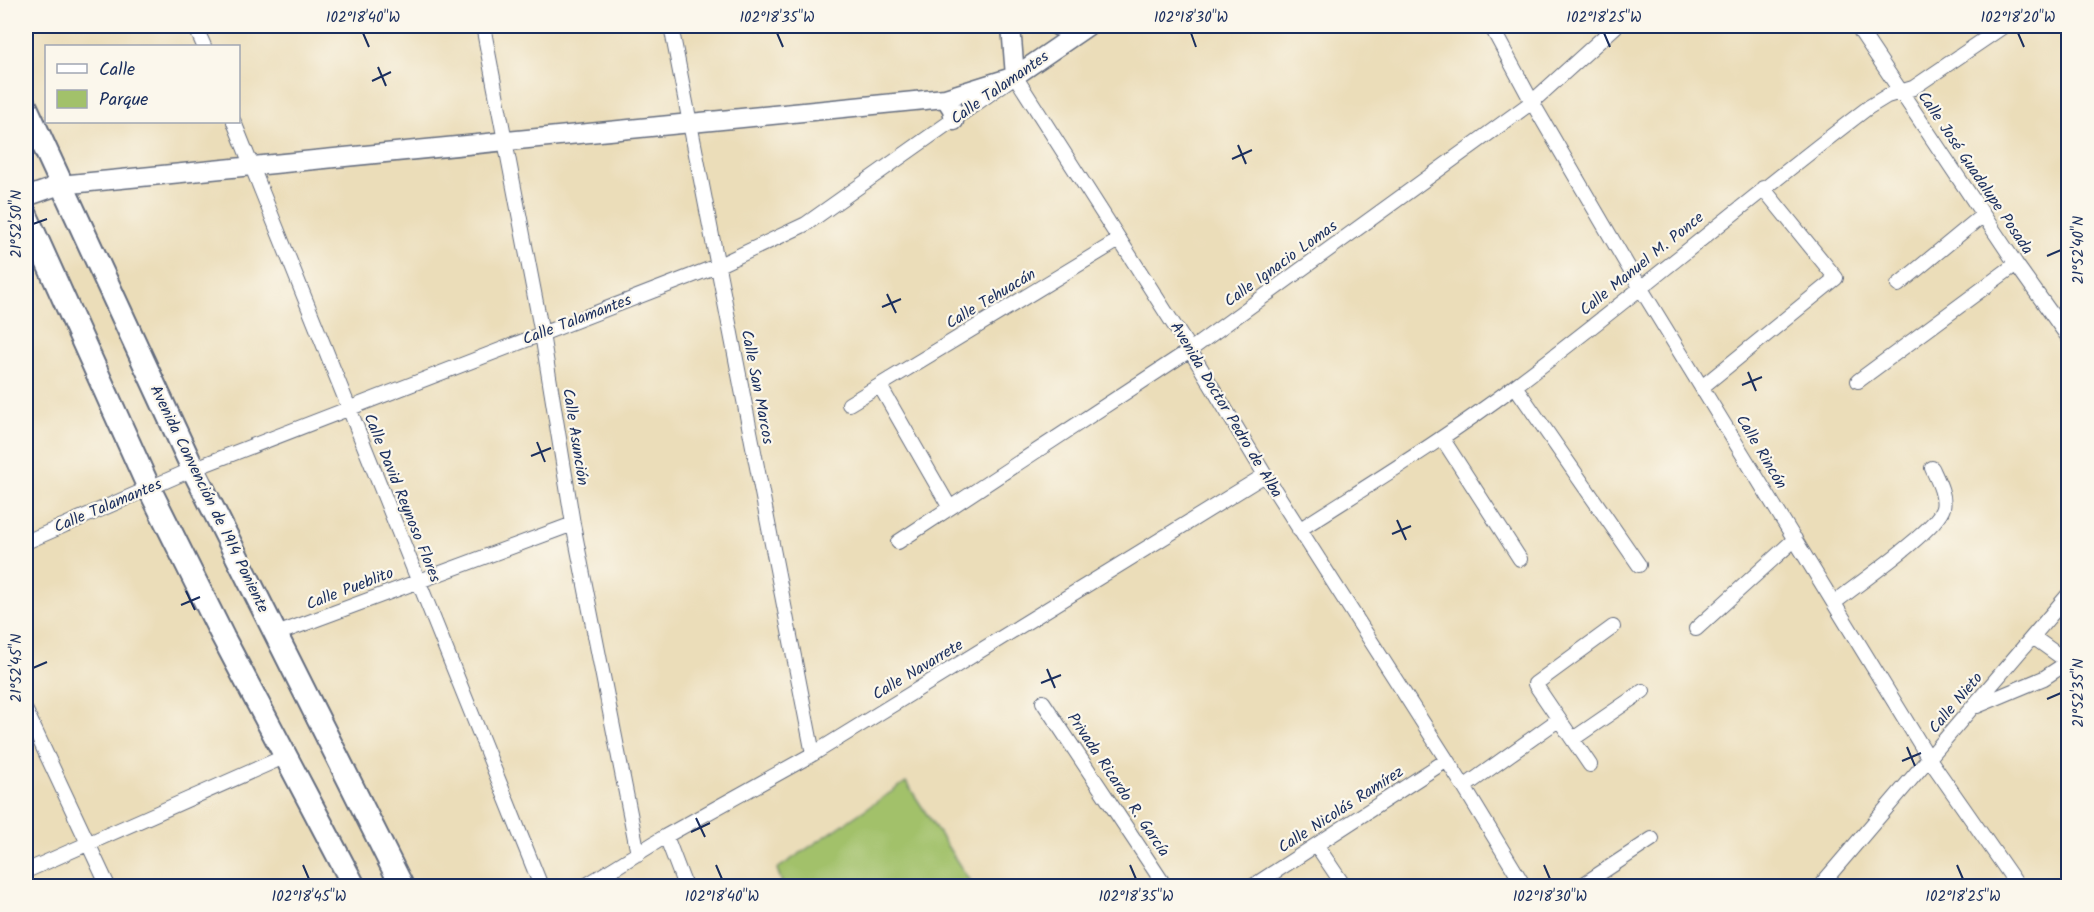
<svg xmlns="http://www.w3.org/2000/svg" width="2094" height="912" font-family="Kalam,sans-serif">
<rect width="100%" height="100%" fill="#fbf7ec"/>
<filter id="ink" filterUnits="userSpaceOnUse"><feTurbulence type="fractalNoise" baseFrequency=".0167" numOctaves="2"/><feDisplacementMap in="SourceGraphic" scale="12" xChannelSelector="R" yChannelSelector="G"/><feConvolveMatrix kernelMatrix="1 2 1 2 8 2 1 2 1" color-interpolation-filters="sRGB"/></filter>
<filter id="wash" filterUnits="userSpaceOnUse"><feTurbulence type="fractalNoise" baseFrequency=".008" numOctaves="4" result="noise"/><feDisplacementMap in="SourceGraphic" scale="24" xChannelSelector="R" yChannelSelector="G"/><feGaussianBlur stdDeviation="1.35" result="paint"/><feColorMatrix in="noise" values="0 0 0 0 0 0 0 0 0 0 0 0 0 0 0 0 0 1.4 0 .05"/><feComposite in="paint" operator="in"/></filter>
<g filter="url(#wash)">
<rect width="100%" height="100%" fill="#ebddb9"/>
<!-- green -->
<path fill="#a2c16a" stroke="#5e7864" stroke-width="1.5" d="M906,782L973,886H783L777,869Z"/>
</g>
<g filter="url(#ink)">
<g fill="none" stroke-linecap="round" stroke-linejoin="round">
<!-- minor casing -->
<g stroke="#646c7e" stroke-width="16">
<path id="minor" d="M195,26L204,46
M483,26L542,334L573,524L638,854
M671,26L813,754
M1491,26L1532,102L1640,287L1930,760L2018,886
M1857,26L2016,264L2068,337
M234,122L541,886
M1898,285L1983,215
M1858,381L2016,264
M880,386L950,508
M1515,386L1639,565
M1702,387L1836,278L1763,188
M849,404L1119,240
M1442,438L1520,559
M1299,530C1372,483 1446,438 1515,386C1635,296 1749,198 1869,107L1887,96L1913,88L2004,26
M26,542L193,469L717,266L806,224L1015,76L1190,350L1265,475L1464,787L1524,886
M898,542L1190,350L1532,102L1616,26
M1834,603C1855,586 1937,530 1943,508C1946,495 1937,479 1932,468
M1696,629L1795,539
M274,635L573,524
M2033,637L2068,662
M1043,702L1165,886
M1977,706L2044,678L2068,662
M26,711L108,886
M1573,739L1643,691
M1590,765L1535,684L1613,627
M1464,787L1558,720
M666,836L685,886
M1317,846L1344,886
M26,871L286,756
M585,886L666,836L813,754L1265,475
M1253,886L1447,760
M1581,886L1652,839
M1820,886L2068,595"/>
</g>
<!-- tertiary casing -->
<g stroke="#646c7e" stroke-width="21">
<path id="tertiary" d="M1011,26L1015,76
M1057,26L1077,33
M945,98L952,109L954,121
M26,197L60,185L945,98L1015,76L1088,26"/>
</g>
<!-- primary casing -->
<g stroke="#646c7e" stroke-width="26">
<path id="primary" d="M26,107L193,469L402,886
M26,215L149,488L223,637L354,886"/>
</g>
<!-- minor -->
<use href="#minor" stroke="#fff" stroke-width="14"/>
<!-- tertiary -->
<use href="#tertiary" stroke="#fff" stroke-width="18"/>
<!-- primary -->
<use href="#primary" stroke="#fff" stroke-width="22"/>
</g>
</g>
<!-- ticks -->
<path fill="none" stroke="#1b2f5e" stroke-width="2" d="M363,33L369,47M777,33L783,47M1191,33L1196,47M1604,33L1610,47M2018,33L2024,47M378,67L386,86M372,81L391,72M1238,145L1246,164M1232,159L1252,150M33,224L47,219M2047,256L2061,250M887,294L896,313M882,307L901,299M1748,372L1756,391M1742,385L1762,377M537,442L545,462M531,456L551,448M1397,520L1406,540M1392,534L1411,526M186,591L195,610M181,605L200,597M33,668L47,662M1047,669L1055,688M1041,683L1061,675M2047,699L2061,693M1907,747L1915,766M1902,761L1921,753M696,818L705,837M691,832L710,823M303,865L309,879M716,865L722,879M1130,865L1136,879M1544,865L1550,879M1957,865L1963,879"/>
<g text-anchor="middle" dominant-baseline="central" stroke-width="4.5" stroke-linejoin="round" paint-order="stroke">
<!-- street labels -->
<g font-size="16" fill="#1b2f5e" stroke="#fbf7ec">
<text transform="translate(1000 88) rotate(-35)">Calle Talamantes</text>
<text transform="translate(1975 173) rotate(56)">Calle José Guadalupe Posada</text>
<text transform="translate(1281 264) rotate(-36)">Calle Ignacio Lomas</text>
<text transform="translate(1642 264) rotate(-39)">Calle Manuel M. Ponce</text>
<text transform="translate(991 299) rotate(-31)">Calle Tehuacán</text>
<text transform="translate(577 320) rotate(-21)">Calle Talamantes</text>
<text transform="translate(757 387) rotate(79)">Calle San Marcos</text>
<text transform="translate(1226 410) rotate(59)">Avenida Doctor Pedro de Alba</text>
<text transform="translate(575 437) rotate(81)">Calle Asunción</text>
<text transform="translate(1761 452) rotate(59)">Calle Rincón</text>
<text transform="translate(402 498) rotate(68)">Calle David Reynoso Flores</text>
<text transform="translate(209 499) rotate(64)">Avenida Convención de 1914 Poniente</text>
<text transform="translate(108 506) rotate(-23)">Calle Talamantes</text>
<text transform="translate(350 589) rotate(-21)">Calle Pueblito</text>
<text transform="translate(918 670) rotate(-31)">Calle Navarrete</text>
<text transform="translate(1956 703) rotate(-50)">Calle Nieto</text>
<text transform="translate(1118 785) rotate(56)">Privada Ricardo R. García</text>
<text transform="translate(1341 810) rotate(-33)">Calle Nicolás Ramírez</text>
</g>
</g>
<!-- margin -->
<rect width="2094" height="912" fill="none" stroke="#fbf7ec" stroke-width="66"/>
<!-- legend -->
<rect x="45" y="45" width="195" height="78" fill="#fbf7ec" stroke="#a1a7b3" stroke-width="1.5"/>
<rect x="57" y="64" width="30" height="9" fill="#ffffff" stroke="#a1a7b3" stroke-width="1.5"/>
<text x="99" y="75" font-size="18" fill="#1b2f5e">Calle</text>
<rect x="57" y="90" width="30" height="18" fill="#a2c16a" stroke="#a1a7b3" stroke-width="1.5"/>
<text x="99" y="105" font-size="18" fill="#1b2f5e">Parque</text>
<rect x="33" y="33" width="2028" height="846" fill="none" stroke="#1b2f5e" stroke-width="2"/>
<g font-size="15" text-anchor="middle" fill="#1b2f5e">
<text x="363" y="22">102°18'40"W</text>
<text x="777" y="22">102°18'35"W</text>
<text x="1191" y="22">102°18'30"W</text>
<text x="1604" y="22">102°18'25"W</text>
<text x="2018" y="22">102°18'20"W</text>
<text transform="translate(16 224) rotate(-90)" y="5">21°52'50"N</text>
<text transform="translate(2078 250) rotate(-90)" y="5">21°52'40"N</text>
<text transform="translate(16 668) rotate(-90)" y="5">21°52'45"N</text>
<text transform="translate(2078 693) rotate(-90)" y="5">21°52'35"N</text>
<text x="309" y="901">102°18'45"W</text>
<text x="722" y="901">102°18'40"W</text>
<text x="1136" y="901">102°18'35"W</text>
<text x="1550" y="901">102°18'30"W</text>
<text x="1963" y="901">102°18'25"W</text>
</g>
</svg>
